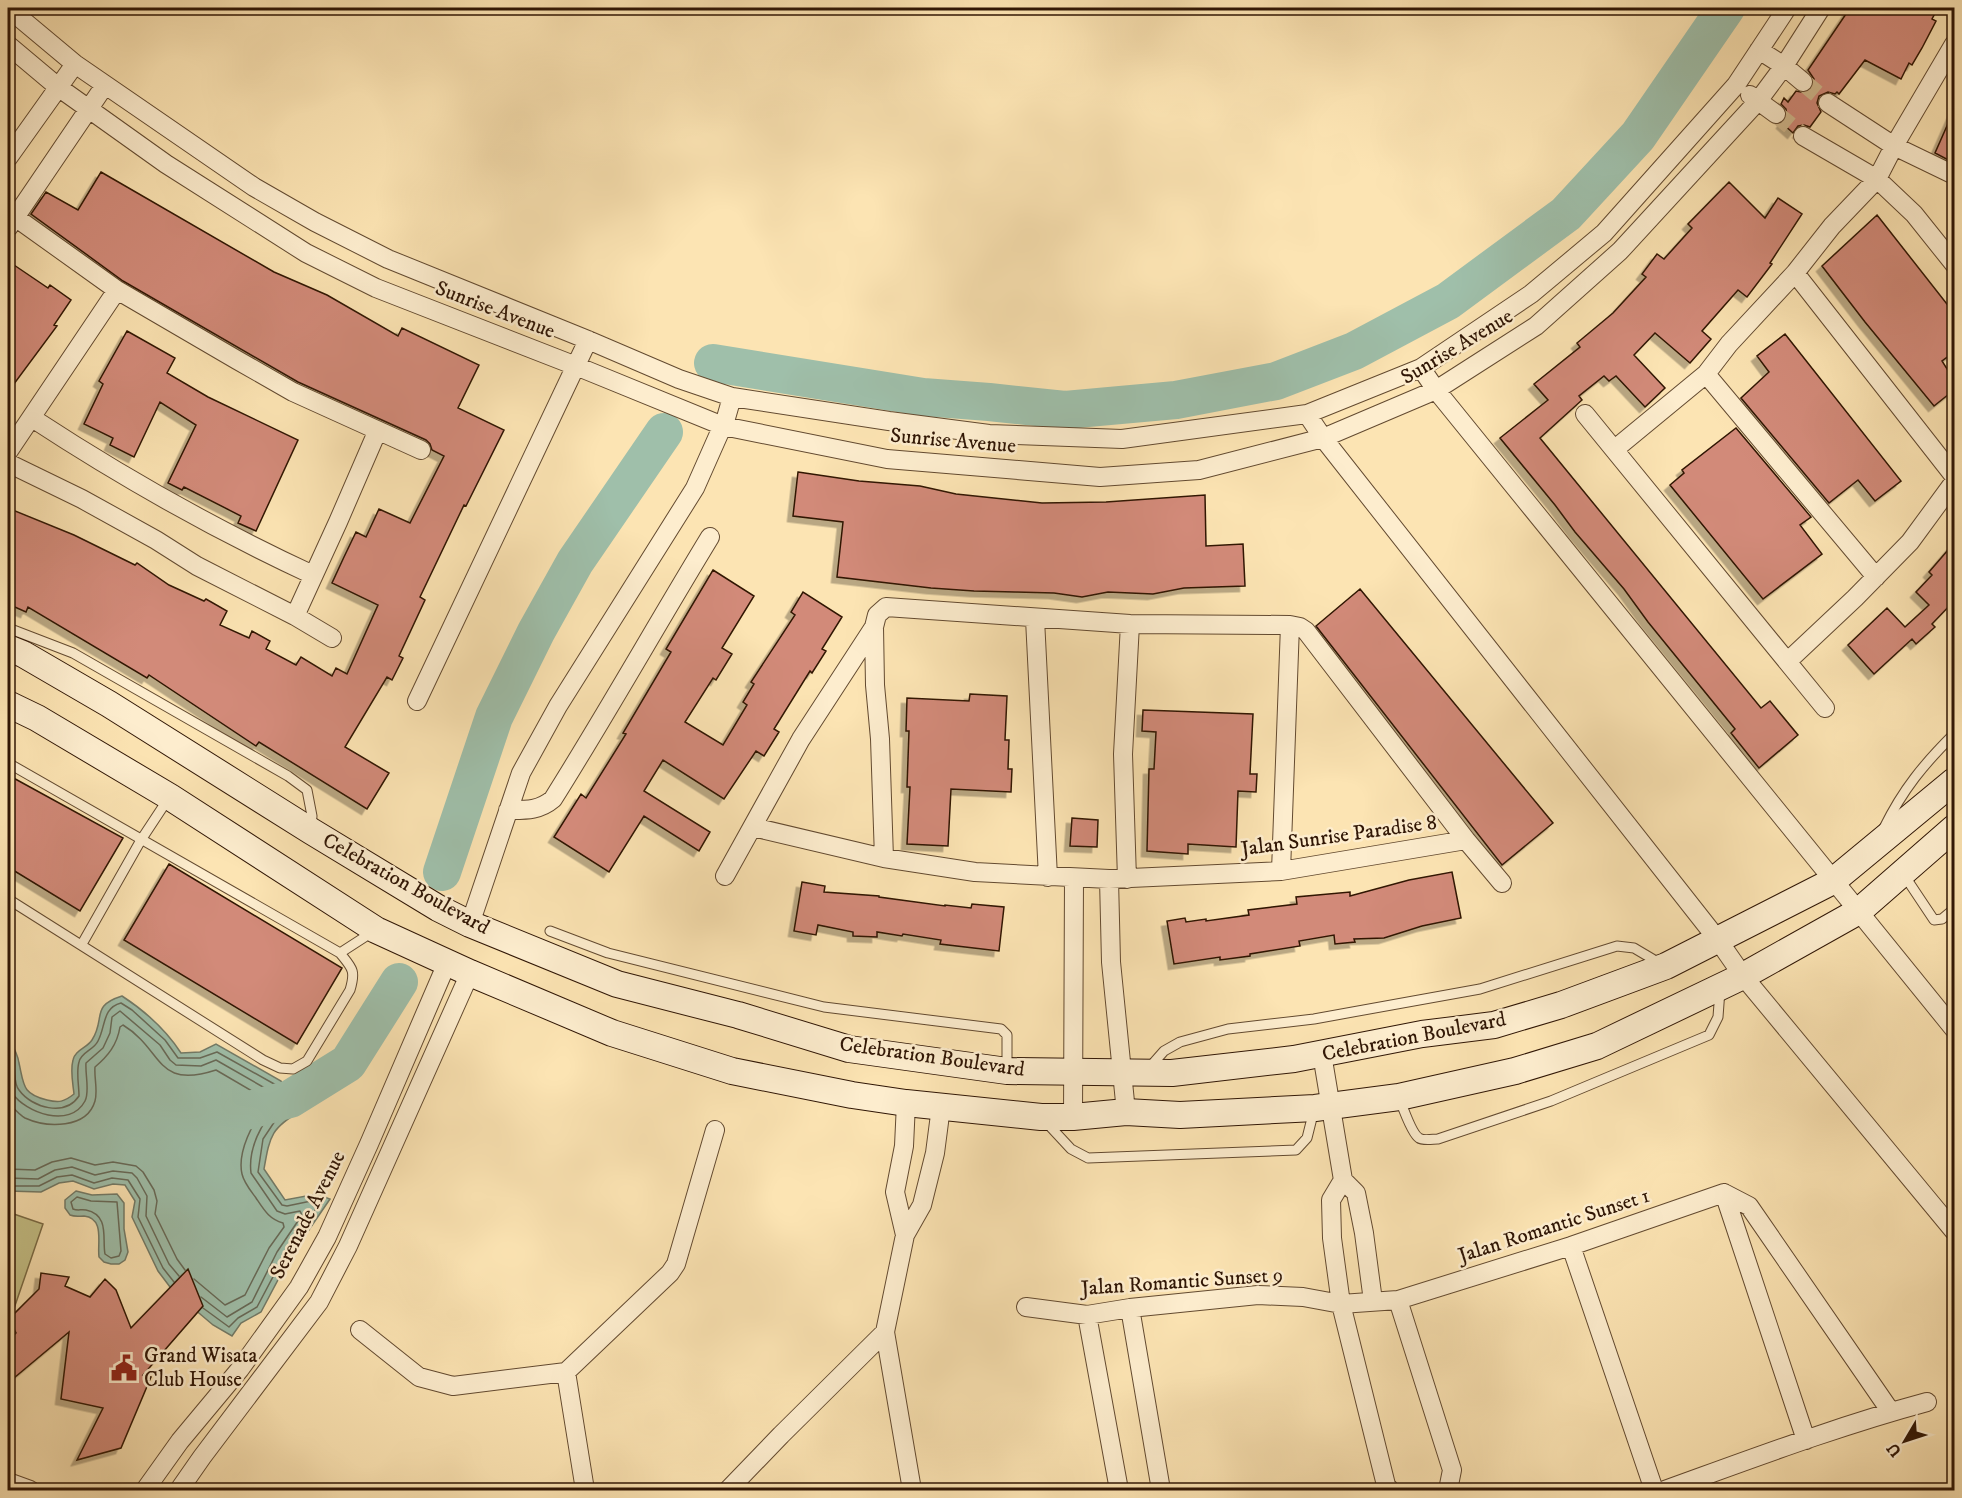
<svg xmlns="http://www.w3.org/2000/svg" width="1962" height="1498" font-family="'IM FELL DW Pica',serif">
<defs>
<filter id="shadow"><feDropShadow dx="-5.5" dy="5.5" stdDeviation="0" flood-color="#0004"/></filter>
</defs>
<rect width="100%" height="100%" fill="#fce4b3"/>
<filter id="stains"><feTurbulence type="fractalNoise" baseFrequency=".00333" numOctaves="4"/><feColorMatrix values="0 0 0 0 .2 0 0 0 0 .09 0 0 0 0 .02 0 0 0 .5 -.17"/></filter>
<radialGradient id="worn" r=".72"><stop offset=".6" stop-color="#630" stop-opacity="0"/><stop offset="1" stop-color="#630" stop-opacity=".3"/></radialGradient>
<!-- green -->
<path fill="#c6c288" stroke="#7b6c46" stroke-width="1.5" d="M8,1212L43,1224L8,1326Z"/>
<!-- water -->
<path fill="#9fbfaa" stroke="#737b68" stroke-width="1.5" d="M122,996C145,1011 166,1030 181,1053L200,1052L216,1044L281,1081L290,1099L302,1110C271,1128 270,1135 264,1169L285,1200L317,1194L330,1199L289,1259L261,1312L241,1323L232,1336L213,1325L173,1291L158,1271L132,1217L135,1201L125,1185L113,1184L94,1189L73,1181L59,1183L41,1192L8,1191V1037C12,1044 18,1054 19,1063C24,1085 22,1094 47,1100C59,1103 64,1102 74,1094C73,1084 70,1071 73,1060C75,1050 87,1048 92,1040C106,1018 90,1006 122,996Z
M76,1191L92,1195L117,1194L124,1203V1229L128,1252L125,1260L119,1264H111L104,1262L99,1257C97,1244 105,1218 84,1216C79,1216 75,1217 70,1215L65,1208V1200Z"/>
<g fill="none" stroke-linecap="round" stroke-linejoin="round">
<!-- shore -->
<path stroke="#686a58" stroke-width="1.5" d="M8,1049C9,1053 12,1058 13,1062C16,1071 13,1083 19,1090C32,1108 65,1117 79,1096C79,1085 76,1072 79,1062C81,1052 94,1050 98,1041C106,1026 102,1008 121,1003L132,1010L165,1040L178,1058H200L217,1052L276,1085L290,1109L277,1118L263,1139L258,1172L282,1205L287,1206L316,1200L319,1204L284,1256L257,1307L238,1318L229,1327L203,1308
M8,1075C8,1081 8,1088 12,1093C26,1113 70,1129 85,1101C90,1092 85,1074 86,1063L103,1048L110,1033L112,1017L120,1011L160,1045L170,1060L176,1065L201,1066L216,1060L270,1091L278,1107C261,1122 248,1149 251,1173L277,1211L285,1214L300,1211L302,1215L277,1252L252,1302L227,1317L201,1297
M8,1102C13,1107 18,1114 25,1118C47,1128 87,1129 95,1101C98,1090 94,1078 95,1067C108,1056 117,1045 120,1027L123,1025C164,1050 155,1090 216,1070L264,1098L267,1105C253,1121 237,1152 242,1174C244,1183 251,1191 256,1198C264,1210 269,1219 283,1223L284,1227L269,1248L245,1295L225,1305L194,1279
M8,1169L35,1170L52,1162L71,1158L95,1165L113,1162L136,1166L143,1172L154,1190L157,1201L155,1214L177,1259L185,1270
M8,1178L38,1179L55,1170L72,1167L95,1175L113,1171L132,1173L137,1178L147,1196L146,1216L169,1264L179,1276
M8,1186H39L57,1177L72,1175L94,1183L112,1178L128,1180L140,1199L138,1217L163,1268L174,1282
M77,1197L91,1201L117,1202L121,1251L119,1256L111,1258L105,1254C102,1239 110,1215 86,1210C81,1209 78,1211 73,1209L71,1202Z"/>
<!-- river -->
<path stroke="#9fbfaa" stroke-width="38" d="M713,363L923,397L989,402L1065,410L1176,400L1276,381L1354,351L1448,301L1566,214L1638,136L1726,8
M442,872L494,717L536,632L575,562L664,432
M242,1112L290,1099L348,1063L399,982"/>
</g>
<!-- building -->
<path fill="#d28a79" stroke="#301605" stroke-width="1.5" filter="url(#shadow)" d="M1850,8H1938L1932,19L1936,21L1922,48L1912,65L1909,63L1901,79L1865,60L1839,94L1837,92L1835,94L1828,92L1819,96L1817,103L1821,112L1810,127L1804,125L1798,126L1793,133L1782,123L1787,115L1786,109L1781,104L1784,98L1788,102L1796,91L1806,93L1812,89L1814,79L1808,70Z
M1954,110V163L1935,153Z
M101,172L274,272L327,295L398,336L402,328L479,365L458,408L504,430L466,506L464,505L420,597L425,600L399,656L403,658L392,680L387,677L345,747L389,773L367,809L259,742L256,746L149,675L147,678L28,607L26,612L8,604V508L74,535L135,565L137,563L169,585L204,601L206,599L227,611L220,625L249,638L252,631L270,641L266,649L296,665L301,657L332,676L336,668L347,674L378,605L332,583L344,557L356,532L366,537L379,509L410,523L444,456L432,450L430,444L426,440L298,382L123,281L31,214L46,192L78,210Z
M1729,182L1765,218L1778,198L1802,214L1770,263L1772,264L1747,297L1738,290L1702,331L1711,339L1690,363L1655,333L1634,355L1665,388L1645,407L1616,376L1609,381L1604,376L1579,396L1582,400L1540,438L1761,708L1770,701L1798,735L1759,768L1731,733L1735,729L1648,622L1624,589L1575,532L1555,505L1500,438L1548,400L1534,384L1580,347L1577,343L1613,313L1646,277L1642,274L1657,254L1664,259L1692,228L1688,224Z
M1877,215L1954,313V352L1942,361L1954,380V390L1934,406L1865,322L1822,266Z
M14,265L48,288L50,285L71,300L54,325L57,326L8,392V274Z
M127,331L175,358L167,373L208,397L298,440L256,531L238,523L241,516L184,487L182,490L168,483L196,425L160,402L134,457L110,445L113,438L84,424L103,384L99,381Z
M1785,334L1901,481L1875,501L1858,480L1829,503L1741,398L1769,372L1757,356Z
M1736,428L1811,517L1800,525L1822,554L1763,599L1670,485L1684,473L1682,470Z
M798,472L859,481L920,486L956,494L1042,503L1106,502L1205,495L1206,546L1243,544L1245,586L1184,588L1153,594L1108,592L1082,597L1054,593L974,591L931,588L837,577L843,522L793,516Z
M1954,543V601L1932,624L1935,627L1916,644L1912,639L1874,674L1848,645L1887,608L1905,627L1929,605L1916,592L1932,575L1929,572Z
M713,570L754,596L722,648L732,654L716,680L713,678L685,722L723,745L747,705L743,702L754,684L751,682L795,615L791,612L803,592L842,617L822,649L826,651L812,673L810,671L774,729L779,732L764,756L756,751L724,799L663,760L644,791L710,832L699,851L644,816L609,872L554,837L581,794L586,798L626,734L623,733L671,652L666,649Z
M1360,589L1553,823L1502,865L1316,626Z
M970,694L1007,696L1005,740H1009L1008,769H1012L1011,792L951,789L948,846L907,844L910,787H907L909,731H906L907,698L969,701Z
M1143,710L1253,714L1250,774H1257L1256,792L1238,791L1236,847L1188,844V854L1147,851L1149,769H1154L1156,732L1142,731Z
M8,775L123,838L80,911L8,867Z
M1072,818L1098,820L1097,847L1070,846Z
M169,864L342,968L297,1044L124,940Z
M1452,872L1461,918L1422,926L1384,938L1354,939L1355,942L1335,944L1334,935L1299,941L1300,946L1250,954V956L1220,960V957L1174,964L1167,921L1185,918L1186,922L1206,919V921L1249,915L1248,910L1297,904L1296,897L1350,892V896L1409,880Z
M802,882L825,886L824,892L879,896V897L945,906V905L971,908L972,904L1004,907L999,951L940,944L941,940L903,934L902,936L877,932V937L853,936V932L818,925L816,935L794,931Z
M188,1269L203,1306L143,1375L151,1377L121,1448L77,1460L103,1408L61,1399L69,1332L8,1383V1342L16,1333L9,1319L39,1289L41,1273L69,1277L65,1286L90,1297L105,1279L116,1290L131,1328Z"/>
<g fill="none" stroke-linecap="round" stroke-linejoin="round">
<!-- street-tunnel -->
<path stroke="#d3bb90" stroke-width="18" stroke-dasharray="18 9" stroke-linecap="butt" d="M1803,82L1828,103
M1776,114L1803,136"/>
<!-- lane casing -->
<g stroke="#634a30" stroke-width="11">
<path id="lane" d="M8,628L73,653L288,776L307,790L312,816L311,827
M8,763L340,953C352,968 356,970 350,990L307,1061L293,1069L280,1068L263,1060L8,899
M1884,828C1903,789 1924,764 1954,734
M1904,875L1934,920L1942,919L1954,909
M550,931L608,953L824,1007L1001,1029L1007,1035V1068
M82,944L141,840L168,799
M340,953L374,931
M1149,1068L1164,1051L1180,1042L1228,1029L1314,1019L1480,989L1617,946L1634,948L1661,964
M1400,1100C1403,1108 1412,1134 1419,1138C1423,1141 1433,1139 1438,1139L1551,1101L1709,1035L1718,1017L1720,990
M1045,1121L1071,1149L1088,1158L1296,1150L1307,1138L1314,1110"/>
</g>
<!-- street casing -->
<g stroke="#634a30" stroke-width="20">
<path id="street" d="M8,8L75,64L254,187L315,222L388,259L588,340L679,379L732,397L889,421L989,434L1122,439L1307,414L1421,368L1531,294L1604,233L1736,85L1787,8
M8,45L58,87L166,164L306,253L376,288L576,366L723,426L887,459L1100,477L1199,470L1323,438L1436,390L1536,326L1620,251L1758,101L1784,66L1821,8
M1759,50L1784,66L1803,82
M1750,95L1776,114
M1828,103L1894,146L1954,175
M1803,136L1877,179L1914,214L1954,264
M8,158L75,64
M8,212L117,290L237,360L293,392L421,450
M8,228L105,85
M1795,273L1954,476
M1421,368L1436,390L1954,1029
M1706,374L1876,577
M1307,414L1323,438L1718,940L1743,976L1954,1231
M1585,414L1825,708
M32,418C122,477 216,530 313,575
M1615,449L1706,374L1729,344L1795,273L1832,226L1877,179L1894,146L1954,44
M8,452L117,290
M8,463L82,499L156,540L197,566L295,616L332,638
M295,616L338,522L377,432
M1035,619L1048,877
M874,627L875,685L880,739L884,858
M1788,661L1855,598L1910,542L1954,482
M417,701L588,340
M508,810C525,810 539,811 553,799C607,713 657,624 710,537
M753,827L884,858L975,872L1109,879L1281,871L1466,840
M1281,871L1290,625
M725,876L801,739L874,627L877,615L886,607L1130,624L1290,625L1300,627L1306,631L1466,840L1502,883
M1109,879L1111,962L1126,1112
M1127,879L1123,754L1130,624
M470,924L521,773L558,706L695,488L726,418L732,397
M1322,1054L1343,1180
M1073,1117L1074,879
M1724,1193L1749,1206L1891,1412
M1724,1193L1806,1440
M905,1235L895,1192L904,1146L906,1103
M1571,1246L1654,1490
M1398,1300L1452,1470L1448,1490
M1373,1301L1364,1233L1356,1193L1343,1180L1331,1200L1332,1238L1341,1304L1386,1485L1390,1490
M1026,1307L1087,1315L1130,1308L1258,1295L1303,1297L1341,1304L1398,1300L1571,1246L1724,1193
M1130,1308L1161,1490
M1087,1315L1119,1490
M360,1330L419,1377L453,1386L566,1372L670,1273L676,1264L715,1130
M566,1372L585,1490
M8,1482L30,1490
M145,1490L180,1441L240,1369L299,1287L327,1237L369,1144L447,963
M179,1490L202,1457L319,1302L348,1246L470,973
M728,1490L781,1435L885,1332
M912,1490L885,1332L905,1235L922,1205L935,1153L941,1107
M1665,1490C1751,1459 1838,1426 1927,1402"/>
</g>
<!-- secondary casing -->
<g stroke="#301605" stroke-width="28">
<path id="secondary" d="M8,648L23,654L109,704L311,831L438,908L470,924L617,984L738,1015L849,1049L1007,1071L1172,1073L1294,1059L1422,1034L1494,1025L1561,1005L1666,966L1833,881L1954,781
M8,704L37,718L170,797L376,930L470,973L612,1033L732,1071L852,1095L906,1103L1041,1117H1073L1126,1112L1180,1115L1315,1108L1399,1097L1515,1071L1597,1046L1743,976L1859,911L1954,828"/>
</g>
<!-- lane -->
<use href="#lane" stroke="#fdedce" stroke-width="9"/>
<!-- street -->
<use href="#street" stroke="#fdedce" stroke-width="18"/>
<!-- secondary -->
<use href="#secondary" stroke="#fdedce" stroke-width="26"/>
</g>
<!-- icons -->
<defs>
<g id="civic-bare" transform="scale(2.07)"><path d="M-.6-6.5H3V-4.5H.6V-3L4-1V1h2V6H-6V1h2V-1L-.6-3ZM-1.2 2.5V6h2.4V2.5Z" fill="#8f2418" stroke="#fdedce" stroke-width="2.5" paint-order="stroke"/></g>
</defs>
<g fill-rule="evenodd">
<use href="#civic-bare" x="124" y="1368"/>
</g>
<g text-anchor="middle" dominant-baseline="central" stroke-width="5" stroke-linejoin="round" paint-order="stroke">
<!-- street labels -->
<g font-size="21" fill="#301605" stroke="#fdedce">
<text transform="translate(495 310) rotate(21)">Sunrise Avenue</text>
<text transform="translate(1457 347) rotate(-31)">Sunrise Avenue</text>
<text transform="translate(953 441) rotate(5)">Sunrise Avenue</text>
<text transform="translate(1339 836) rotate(-8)">Jalan Sunrise Paradise 8</text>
<text transform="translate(406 884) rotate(29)">Celebration Boulevard</text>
<text transform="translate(1414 1037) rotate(-11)">Celebration Boulevard</text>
<text transform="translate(932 1057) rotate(8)">Celebration Boulevard</text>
<text transform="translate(308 1215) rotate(-63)">Serenade Avenue</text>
<text transform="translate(1554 1226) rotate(-18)">Jalan Romantic Sunset 1</text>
<text transform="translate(1182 1282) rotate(-4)">Jalan Romantic Sunset 9</text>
</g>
<!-- poi labels -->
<g font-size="21" fill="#301605" stroke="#fdedce" text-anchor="start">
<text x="144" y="1356">Grand Wisata<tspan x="144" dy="24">Club House</tspan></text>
</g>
</g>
<!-- margin -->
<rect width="1962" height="1498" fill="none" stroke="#fce4b3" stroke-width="30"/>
<rect x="9" y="9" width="1944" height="1480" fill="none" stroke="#301605" stroke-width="3"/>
<rect x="15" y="15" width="1932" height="1468" fill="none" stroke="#301605" stroke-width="1.5"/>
<!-- north arrow -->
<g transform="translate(1905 1441) rotate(231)" stroke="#fdedce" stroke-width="4.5" paint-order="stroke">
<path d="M0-4.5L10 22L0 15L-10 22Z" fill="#301605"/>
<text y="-9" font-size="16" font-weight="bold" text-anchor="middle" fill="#301605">U</text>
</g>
<rect width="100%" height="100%" filter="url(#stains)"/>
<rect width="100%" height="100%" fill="url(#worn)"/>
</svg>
